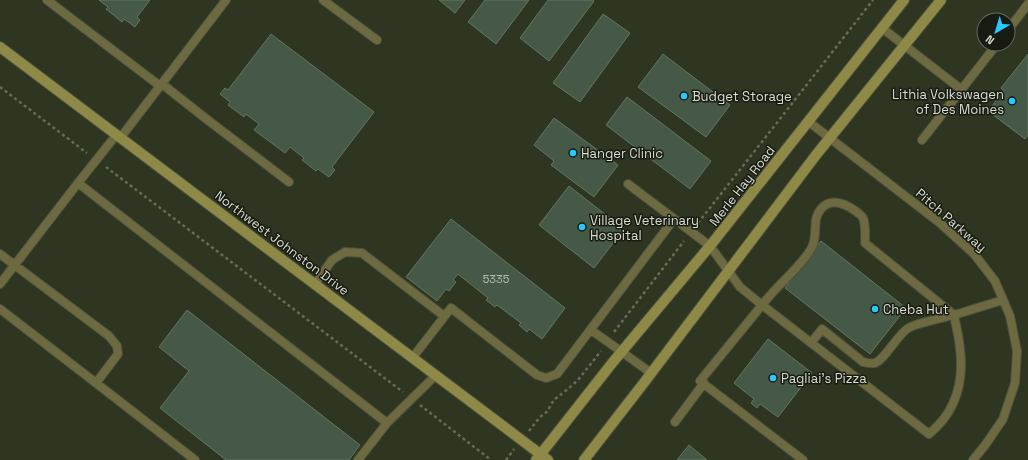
<svg xmlns="http://www.w3.org/2000/svg" width="1028" height="460" font-family="'Space Grotesk',sans-serif">
<rect width="100%" height="100%" fill="#2e3520"/>
<!-- building -->
<path fill="#465946" stroke="#627662" d="M99,0H150L137,17L140,20L135,27L124,19L122,22L106,9L108,7Z
M439,0H465L455,13Z
M485,0H529L496,44L468,22Z
M548,0H593L594,1L549,61L520,38Z
M603,14L630,33L580,102L553,83Z
M271,34L374,112L332,167L335,170L329,177L318,169L316,171L302,160L304,158L290,147L285,153L254,130L259,124L246,114L244,117L228,105L230,102L220,94L225,88L228,90Z
M663,54L730,105L706,137L638,87Z
M1028,54V135L1025,139L988,111L1004,91L1001,88Z
M627,97L711,161L690,189L606,125Z
M554,118L618,165L594,197L551,165L554,161L534,145Z
M569,186L624,229L594,268L539,225Z
M451,219L565,308L542,339L529,329L527,332L519,325L521,323L497,305L495,307L486,300L488,298L458,274L453,280L456,282L449,291L446,289L437,301L406,277Z
M821,241L906,308L870,354L785,288Z
M187,310L360,445L349,460H226L160,408L189,371L159,347Z
M768,339L812,373L778,417L760,404L757,408L751,403L754,399L734,383Z
M689,445L707,460H677Z"/>
<g fill="none" stroke-linecap="round" stroke-linejoin="round">
<!-- lane casing -->
<g stroke="#49503c" stroke-width="10">
<path id="lane" d="M47,0L160,86
M323,0L377,40
M882,28L962,90
M1008,30L1028,4
M162,84L209,121L289,182
M809,122L940,223L974,254L995,281L1010,316L1017,351L1015,383L1003,419L986,444L973,460
M121,137L226,0
M922,140L997,44
M78,183L387,423L436,375
M628,184L710,246L740,287L762,305L700,381L803,460
M0,254L109,336L117,346L118,354L96,383
M0,284L78,183L117,134
M315,284L332,260L345,252L362,253L444,316
M0,309L96,383L195,460
M954,315L865,243C865,235 866,225 863,218C861,215 857,212 854,210C844,203 830,198 821,209C811,220 819,236 811,249C802,264 788,276 776,289C771,294 767,299 762,305L929,434C956,412 964,382 960,349C959,337 956,326 954,315L1003,300
M591,330L622,352L651,373
M811,343L822,329L863,362C867,363 871,364 875,363C884,360 897,336 907,329C915,323 943,318 954,315
M413,357L451,308L537,375L546,378L557,374L674,219
M675,422L704,383
M358,460L387,423"/>
</g>
<!-- secondary casing -->
<g stroke="#49503c" stroke-width="12">
<path id="secondary" d="M0,47L548,460
M536,460L613,362L710,246L904,0
M584,460L643,384L816,155L941,0"/>
</g>
<!-- path -->
<path stroke="#656c59" stroke-width="2.5" stroke-dasharray="3 3" stroke-linecap="butt" d="M0,87L87,153
M106,167L403,392
M698,223L776,124L873,0
M614,332L684,241
M420,405L491,460
M529,431L540,417L548,411L551,404L555,399L568,389L578,380L601,351
M506,460L514,449"/>
<!-- lane -->
<use href="#lane" stroke="#6d6a42" stroke-width="8"/>
<!-- secondary -->
<use href="#secondary" stroke="#8f8947" stroke-width="10"/>
</g>
<!-- markers -->
<g fill="#27c8ff" stroke="#181b12" stroke-width="1.5">
<circle cx="684" cy="96" r="4"/>
<circle cx="1012" cy="101" r="4"/>
<circle cx="573" cy="153" r="4"/>
<circle cx="582" cy="227" r="4"/>
<circle cx="875" cy="309" r="4"/>
<circle cx="773" cy="378" r="4"/>
</g>
<g text-anchor="middle" dominant-baseline="central" stroke-width="3" stroke-linejoin="round" paint-order="stroke">
<!-- number labels -->
<g font-size="11" fill="#b4bdae">
<text x="496" y="279">5335</text>
</g>
<!-- poi labels -->
<g font-size="13" fill="#d8ded0" stroke="#181b12" text-anchor="start">
<text x="1004" y="94" text-anchor="end">Lithia Volkswagen<tspan x="1004" dy="15">of Des Moines</tspan></text>
<text x="692" y="96">Budget Storage</text>
<text x="581" y="153">Hanger Clinic</text>
<text x="590" y="220">Village Veterinary<tspan x="590" dy="15">Hospital</tspan></text>
<text x="883" y="309">Cheba Hut</text>
<text x="781" y="378">Pagliai's Pizza</text>
</g>
<!-- street labels -->
<g font-size="13" fill="#d8ded0" stroke="#181b12">
<text transform="translate(742 186) rotate(-52)">Merle Hay Road</text>
<text transform="translate(951 220) rotate(41)">Pitch Parkway</text>
<text transform="translate(282 243) rotate(37)">Northwest Johnston Drive</text>
</g>
</g>
<!-- north arrow -->
<g transform="translate(996 32) rotate(218)"><circle r="19" fill="#181b12" stroke="#65695e"/>
<path d="M0-3L7 15L0 10L-7 15Z" fill="#27c8ff"/>
<text y="-6" font-size="11" font-weight="bold" text-anchor="middle" fill="#d8ded0">N</text>
</g>
</svg>
